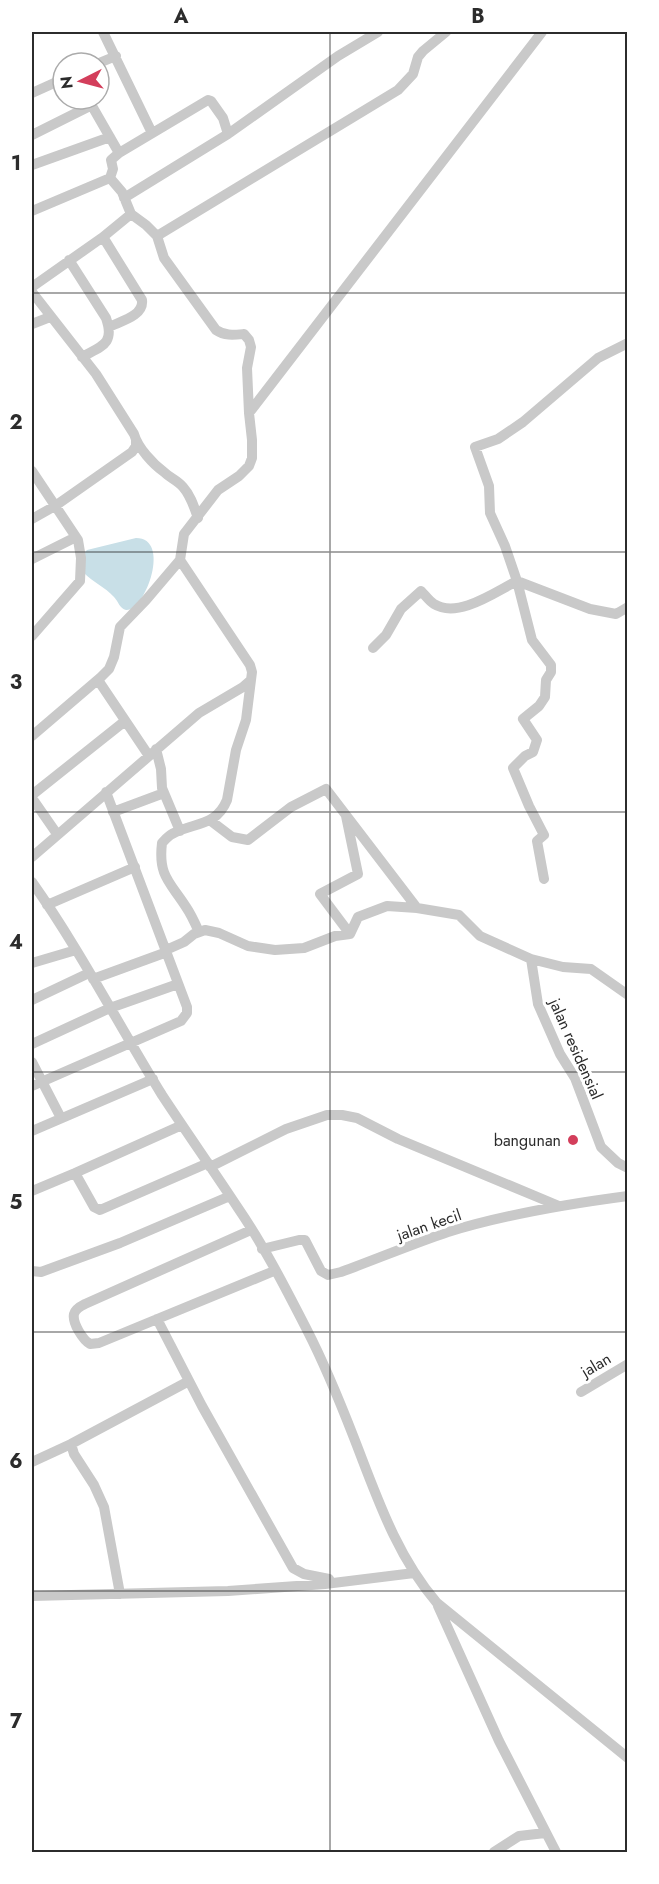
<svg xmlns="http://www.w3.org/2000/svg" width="659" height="1884" font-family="Jost,sans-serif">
<rect width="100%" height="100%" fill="#fff"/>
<!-- water -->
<path fill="#c8dfe7" d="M136,538C172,538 145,612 126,610C120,609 118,601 114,597C105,587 93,582 84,573L85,552L87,550Z"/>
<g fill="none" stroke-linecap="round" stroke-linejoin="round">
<!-- minor -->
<path stroke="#c9c9c9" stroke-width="10" d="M103,32L152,133
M99,63L116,56
M32,93L63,79
M32,135L92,105
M119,153L208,100L211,101L223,118L228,134
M32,165L110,137
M124,198L228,134L338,56L378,32
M32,211L110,178
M157,236L398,90L413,74L418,57L423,51L446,32
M103,237L142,300C144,316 121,321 109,327
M69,260L106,318C115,344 102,346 82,357
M32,287L103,237L131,214
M32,292L96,374L134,434C138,448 153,464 164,472C170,478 177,480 183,487C191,496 194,507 198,518
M32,324L50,317
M249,413L542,32
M32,471L78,540L81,558L80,581L32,636
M32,519L55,506L132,452L136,446V441
M32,559L76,537
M180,560L250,665L252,672L246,720L236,750L227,800C216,827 194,822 172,834C168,836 165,840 162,843C158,876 170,882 186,907C191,914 195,923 199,932
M517,581L532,640L551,665V672L546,680L545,697L539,706L523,719L537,740L533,752L525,756L513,768L529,806L544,835L537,841L544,879
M517,581L590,609L616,614L628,607
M373,648L386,635L401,609L421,591C425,595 429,601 434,604C458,619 495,592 517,581L505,546L490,513L489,486L475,447L498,439L523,422L598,358L628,343
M98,680L149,756
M32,736L101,677L109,669L114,657L120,627L146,600L180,560L184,534L218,490L239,476L249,466L252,458V440L249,413L247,368L251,347L249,340L244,334C233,335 225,336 216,330L164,258L157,236L146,225L131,214L122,192L110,178L113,169L111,160L119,153L88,99
M156,749L161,769L162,788L180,831
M32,795L125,721
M32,798L57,834
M113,812L164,793
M346,816L358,874L320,894L350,934
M211,821L232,837L248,840L291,807L326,789L417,908
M32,857L199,713L243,687L251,680
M32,882C80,950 118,1024 162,1095C187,1133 213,1170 238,1208C264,1246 286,1289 307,1330C325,1365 340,1402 354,1438C377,1497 396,1555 437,1603L628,1758
M47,905L135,867
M166,950L184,942L194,934L205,930L219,933L248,946L275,950L304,948L335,936L350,934L358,917L387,906L417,908L459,915L480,936L531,959L563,967L591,969L628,995
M531,959L538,1004L560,1054L575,1078L601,1147L618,1163L628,1168
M32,963L76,950
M93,979L167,952
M32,1000L89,973
M32,1044L110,1008L178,984
M32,1062L61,1118
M32,1086L181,1021L187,1013V1007L106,792
M32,1131L153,1079
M210,1167L286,1129L327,1115H342L357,1118L398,1139L559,1206
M75,1173L94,1207L100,1210L208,1163
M32,1191L75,1173L182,1125
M251,1230L85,1304C81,1306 75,1309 74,1314C72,1323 83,1340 90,1344L99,1343L274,1271
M262,1249L299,1240H305L321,1271L328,1275L341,1272C377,1259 412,1244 448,1232C506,1214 567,1204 628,1196
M32,1271L41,1272L120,1243L230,1196
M157,1319L202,1406L293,1568L304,1574L329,1579
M581,1392L628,1364
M71,1444L74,1454L94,1485L104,1507L120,1594
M32,1462L71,1444L189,1381
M32,1596L228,1591L325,1584L414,1573
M438,1606L499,1741L556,1852
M494,1852L519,1836L545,1833"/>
</g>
<!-- grid -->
<path fill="none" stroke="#2c2c2c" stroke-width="1.5" stroke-opacity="0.55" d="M330,32V1852M32,293H628M32,552H628M32,812H628M32,1072H628M32,1332H628M32,1591H628"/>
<!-- markers -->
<circle fill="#d33e5b" stroke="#fff" stroke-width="2" cx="573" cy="1140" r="6"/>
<g text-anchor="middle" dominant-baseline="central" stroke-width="6" stroke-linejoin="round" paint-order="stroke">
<!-- street labels -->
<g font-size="16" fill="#2c2c2c" stroke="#fff">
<text transform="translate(576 1049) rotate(66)">jalan residensial</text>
<text transform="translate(429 1225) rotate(-19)">jalan kecil</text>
<text transform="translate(596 1365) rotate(-31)">jalan</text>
</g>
<!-- poi labels -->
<g font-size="16" fill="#2c2c2c" stroke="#fff" text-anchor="end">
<text x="561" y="1140">bangunan</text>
</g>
</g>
<!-- border -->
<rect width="659" height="1884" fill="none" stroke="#ffffff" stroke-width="66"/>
<!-- north arrow -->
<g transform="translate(81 81) rotate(264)"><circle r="28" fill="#ffffff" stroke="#ababab" stroke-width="1.5"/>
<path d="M0-4.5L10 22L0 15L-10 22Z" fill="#d33e5b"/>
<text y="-9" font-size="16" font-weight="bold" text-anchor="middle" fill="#2c2c2c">N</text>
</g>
<rect x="33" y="33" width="593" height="1818" fill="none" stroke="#2c2c2c" stroke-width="2"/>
<g font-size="20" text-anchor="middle" font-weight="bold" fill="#2c2c2c">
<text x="181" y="23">A</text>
<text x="478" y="23">B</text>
<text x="16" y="170">1</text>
<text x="16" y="429">2</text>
<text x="16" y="689">3</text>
<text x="16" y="949">4</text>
<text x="16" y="1209">5</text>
<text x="16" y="1468">6</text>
<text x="16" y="1728">7</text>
</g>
</svg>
